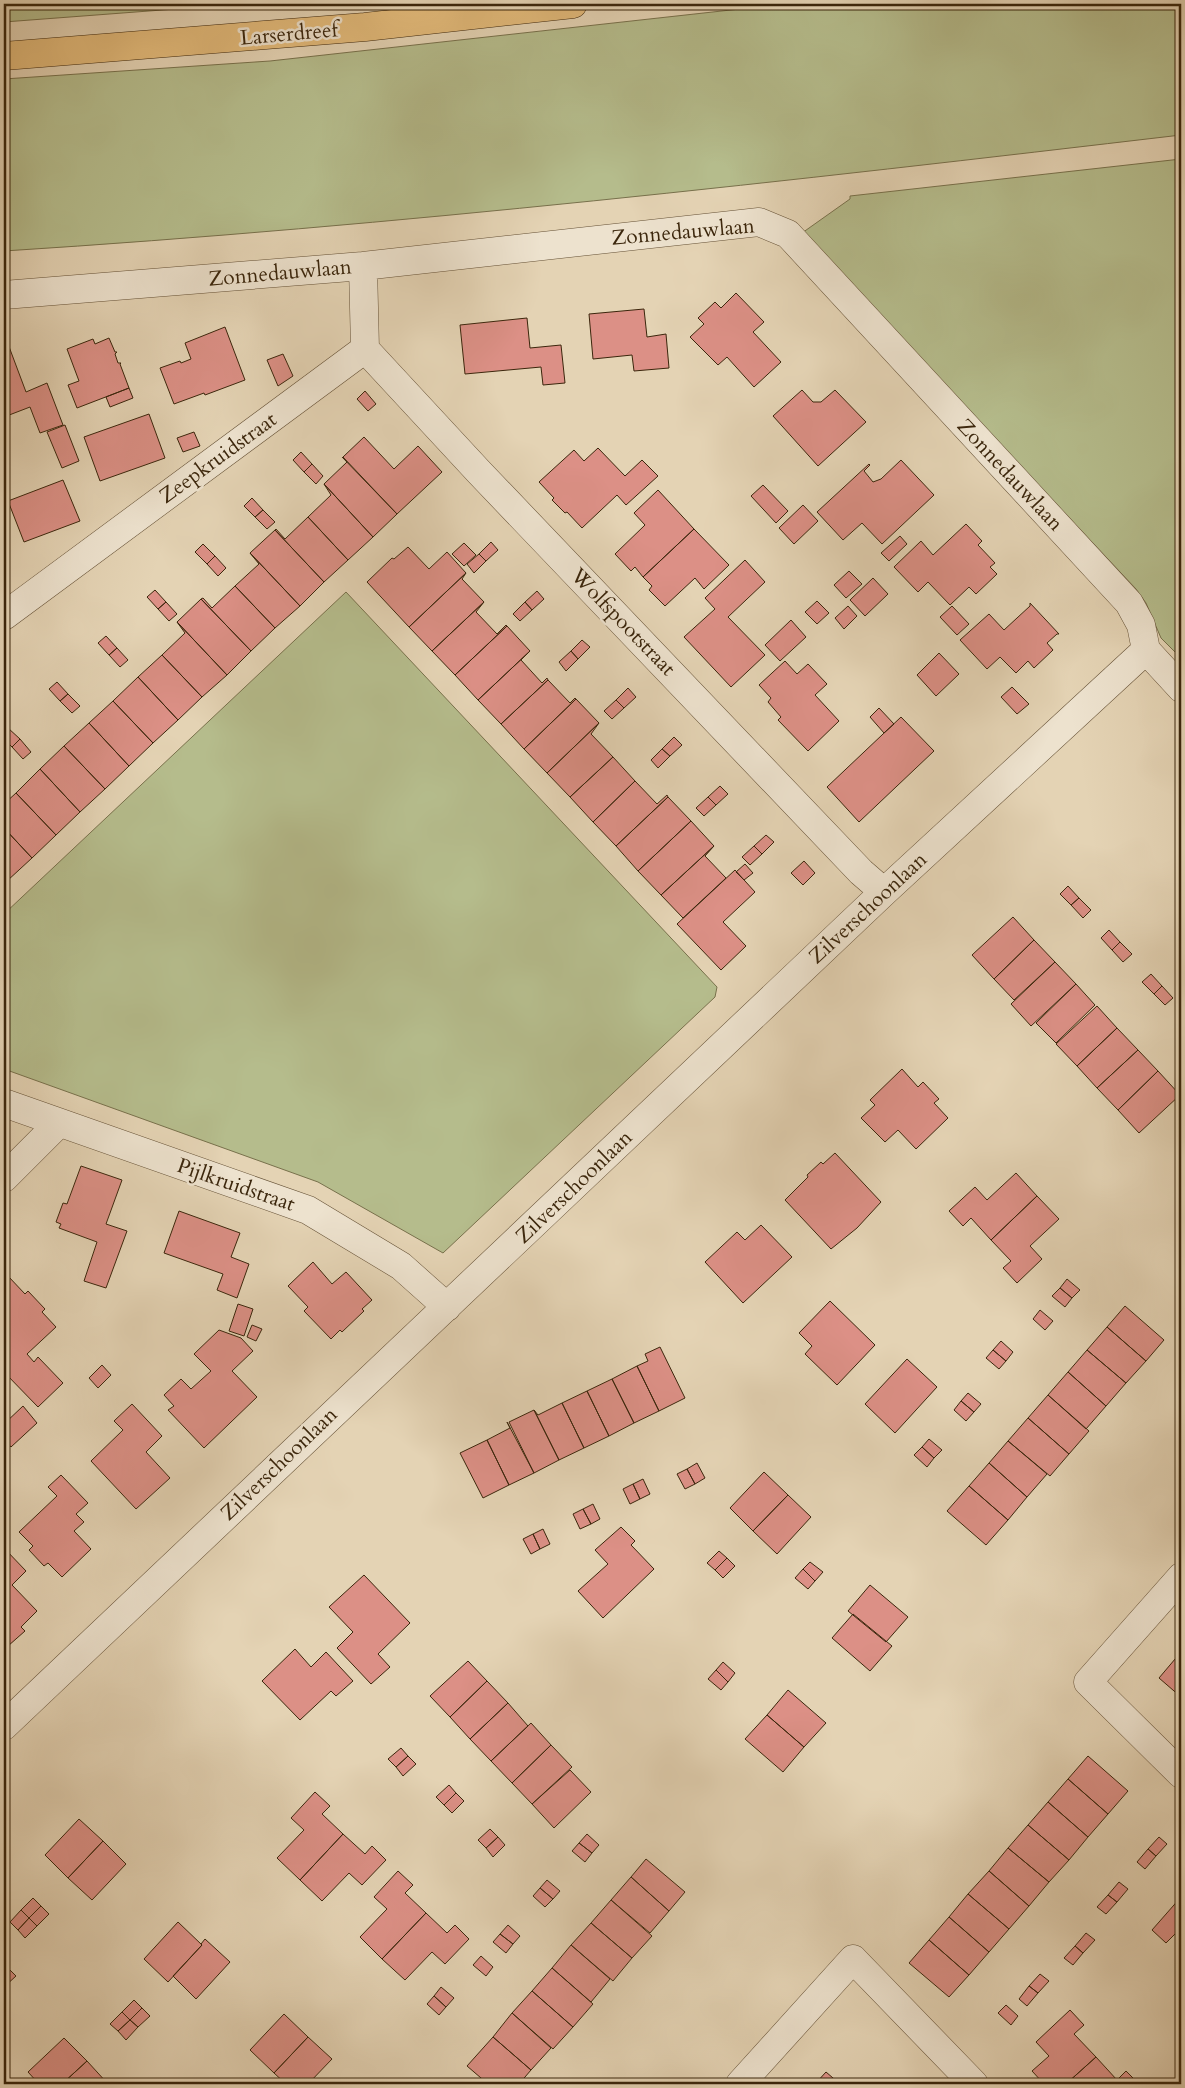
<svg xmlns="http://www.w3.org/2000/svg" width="1185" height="2088" font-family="Cardo,serif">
<rect width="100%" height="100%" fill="#e4d3b4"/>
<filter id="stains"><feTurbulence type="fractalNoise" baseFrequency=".004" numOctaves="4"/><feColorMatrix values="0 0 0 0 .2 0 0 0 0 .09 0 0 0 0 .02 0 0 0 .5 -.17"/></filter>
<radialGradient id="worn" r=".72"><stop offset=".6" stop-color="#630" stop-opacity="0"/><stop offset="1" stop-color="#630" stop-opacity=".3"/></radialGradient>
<!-- green -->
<path fill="#b5bc8c" stroke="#78714c" d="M4,4H241L4,22Z
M785,4H1181V135C790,181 397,226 4,251V79L270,61Z
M1181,159V658L1161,638L1146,603L1136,589L802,233L850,199V196Z
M346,592L717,987L715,997L443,1253L318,1182L4,1069V914Z"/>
<!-- building -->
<path fill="#dc9086" stroke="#3b260c" d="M736,293L764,322L753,332L781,362L754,387L727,357L718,365L690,337L704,324L698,318L715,302L721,308Z
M644,309L647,337L666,334L669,368L634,371L632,355L593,359L589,314Z
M527,318L530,348L561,345L565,383L543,385L541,367L465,374L460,325Z
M225,327L245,380L205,395L204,393L174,404L160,368L180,361L181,363L191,359L185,343Z
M109,338L115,352H117L115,354L118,363H121L120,364L129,388L77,408L68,385L79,381L67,349L93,339L95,344Z
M8,344L26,392L47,383L63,425L40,433L30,407L4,417V346Z
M283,354L293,376L278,386L267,360Z
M129,388L133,398L110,407L106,397Z
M802,390L813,402H821L835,390L866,422L818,466L773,416Z
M365,391L376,404L368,411L357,399Z
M149,414L165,458L100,481L84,437Z
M65,425L79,461L62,468L47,432Z
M194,432L200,446L183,452L177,438Z
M364,437L394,469L418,446L442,472L397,514L343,457Z
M598,448L625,476L642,460L658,476L626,505L617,495L582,528L567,512L565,513L552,500L554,498L539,482L574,450L584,461Z
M301,452L312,464L304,472L293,460Z
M342,457L397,514L373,537L324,484L347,462Z
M901,460L934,495L882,544L862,523L843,540L817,512L869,464L870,465L864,471L873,482L881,479Z
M312,464L323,476L316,484L304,472Z
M63,480L80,521L24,542L8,501Z
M324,484L373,537L348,560L308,517L331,495Z
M763,485L788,511L776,523L751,496Z
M658,490L694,529L643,577L635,567L631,571L615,554L645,525L634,513Z
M252,498L263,510L255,517L244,506Z
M803,505L818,521L794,544L779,528Z
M263,510L275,522L267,529L255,517Z
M308,517L348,560L324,582L275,530L276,529L285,539Z
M966,524L982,541L978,545L995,563L990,567L997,574L976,594L969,587L950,605L928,582L918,592L894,567L921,541L933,555Z
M694,529L729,565L704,589L695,578L665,606L649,590L652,586L643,577Z
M275,530L324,582L300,606L250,553Z
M900,536L907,544L889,561L881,553Z
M491,542L498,550L486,561L479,554Z
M464,543L476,555L464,566L452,554Z
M203,544L215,556L207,564L195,552Z
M408,547L429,569L447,552L466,573L409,627L367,582L392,558L394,559Z
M250,553L300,606L275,628L235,586L259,564Z
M479,554L486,561L474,573L467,564Z
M215,556L226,568L218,576L207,564Z
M745,560L765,582L728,617L765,655L731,687L684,637L715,609L705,598Z
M849,571L862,584L846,598L834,585Z
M466,573L462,579L484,602L432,651L409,627Z
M873,578L888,594L865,616L850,600Z
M235,586L275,628L251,651L201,599L203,598L212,608Z
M155,590L166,602L158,609L147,597Z
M537,591L544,599L532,610L525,602Z
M201,599L251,651L227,675L177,622Z
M817,601L829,613L817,624L805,612Z
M166,602L177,614L169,621L158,609Z
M484,602L476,612L497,634L506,625L507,626L455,675L432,651Z
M525,602L532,610L520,621L513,614Z
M1030,603L1059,634H1057L1047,643L1053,650L1034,668L1028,661L1016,673L1000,657L987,669L960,640L989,614L1004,630L1030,606Z
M848,606L857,616L844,629L835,618Z
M952,606L969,624L957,635L940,617Z
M791,620L806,637L780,661L765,645Z
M177,622L227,675L202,697L162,655L185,633Z
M507,626L530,651L478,700L455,675Z
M106,636L117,648L109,655L98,643Z
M582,640L590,647L578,659L571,651Z
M117,648L128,660L120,667L109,655Z
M530,651L521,660L542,683L547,678L548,680L501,724L478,700Z
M571,651L578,659L566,671L559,662Z
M939,653L959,674L936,696L917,675Z
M162,655L202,697L178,720L138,677Z
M785,661L797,674L808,664L827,684L815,695L839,721L808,751L778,720L781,717L768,702L771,698L759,685Z
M138,677L178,720L153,743L113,701Z
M548,680L570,703L575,698L576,699L524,749L501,724Z
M57,682L68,694L60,701L49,689Z
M1012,687L1029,704L1017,714L1001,697Z
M628,688L636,697L624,708L616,700Z
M68,694L80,706L72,713L60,701Z
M576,699L599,723L547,773L524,749Z
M616,700L624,708L612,719L604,711Z
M113,701L153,743L129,766L89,723Z
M879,708L894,724L884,733L870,717Z
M901,717L934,751L859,822L827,787Z
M89,723L129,766L105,789L64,746Z
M599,723L591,734L613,757L570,797L547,773Z
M8,728L20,739L12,747L4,739V732Z
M674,737L682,745L670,756L662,749Z
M20,739L31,752L23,759L12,747Z
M64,746L105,789L80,812L40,769Z
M662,749L670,756L658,768L651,760Z
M613,757L635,781L593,822L570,797Z
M40,769L80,812L56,835L16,793Z
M635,781L657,804L667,795L668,797L616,846L593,822Z
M720,786L728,794L716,805L708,797Z
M16,793L56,835L32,858L4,828V804Z
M668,797L691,821L638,871L616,846Z
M708,797L716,805L704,816L696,808Z
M691,821L714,846L661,895L638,871Z
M4,828L32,858L7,881L4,877Z
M766,835L774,842L762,854L754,846Z
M714,846L705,856L726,878L683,918L661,895Z
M754,846L762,854L750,865L742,857Z
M804,861L815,873L803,885L791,873Z
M745,864L753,873L744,880L736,872Z
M735,870L755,892L723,922L746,946L721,970L677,924Z
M1068,886L1079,898L1071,905L1060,894Z
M1079,898L1091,910L1083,918L1071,905Z
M1013,917L1034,940L994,979L972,955Z
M1109,930L1120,942L1112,950L1101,938Z
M1034,940L1055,962L1014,1000L994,979Z
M1120,942L1132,954L1123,962L1112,950Z
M1055,962L1076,984L1031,1026L1011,1004Z
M1151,974L1162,986L1154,994L1142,982Z
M1076,984L1095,1005L1056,1043L1036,1023Z
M1162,986L1173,998L1165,1005L1154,994Z
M1097,1006L1117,1028L1077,1066L1056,1044Z
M1117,1028L1138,1050L1097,1088L1077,1066Z
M1138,1050L1158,1071L1118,1110L1097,1088Z
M902,1069L918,1087L923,1082L939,1099L934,1103L948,1118L916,1149L898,1130L885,1142L861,1118L875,1105L870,1100Z
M1158,1071L1180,1095L1139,1133L1118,1110Z
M835,1153L881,1202L857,1228L831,1249L785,1200L808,1177L807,1175L821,1162L823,1164Z
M81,1166L122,1180L106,1224L127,1231L106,1288L84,1281L97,1242L59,1228L61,1224L56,1222L63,1203L67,1204Z
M1016,1173L1037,1196L991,1240L971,1218L963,1226L949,1211L975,1187L987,1200Z
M1037,1196L1059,1219L1030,1246L1042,1259L1017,1283L1003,1268L1011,1261L991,1240Z
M179,1211L240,1233L231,1257L249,1264L237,1298L217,1290L223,1274L164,1253Z
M761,1225L792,1257L743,1303L705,1262L737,1232L745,1240Z
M313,1262L332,1284L346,1272L372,1300L362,1309L364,1311L342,1332L340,1330L331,1339L304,1311L308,1307L288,1286Z
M8,1276L25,1294L28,1291L45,1309L42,1312L56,1327L27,1354L34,1362L38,1357L63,1383L38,1407L4,1372V1281Z
M1067,1279L1080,1290L1072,1298L1060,1288Z
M1060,1288L1072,1298L1065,1307L1052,1296Z
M830,1301L875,1345L837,1385L805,1354L812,1346L799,1333Z
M238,1304L253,1309L244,1336L229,1331Z
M1125,1306L1164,1340L1146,1361L1107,1327Z
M1040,1310L1053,1321L1045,1330L1033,1319Z
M252,1325L262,1329L256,1341L247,1337Z
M1107,1327L1146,1361L1126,1383L1087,1350Z
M219,1330L241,1338L253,1351L232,1371L257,1397L204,1448L168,1410L174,1406L164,1395L181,1379L191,1389L211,1371L194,1354Z
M1001,1341L1013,1352L1006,1361L993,1350Z
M660,1347L685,1398L659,1411L637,1366L648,1361L645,1354Z
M993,1350L1006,1361L999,1369L986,1358Z
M1087,1350L1126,1383L1106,1406L1068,1372Z
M907,1359L937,1387L895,1433L865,1404Z
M102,1365L111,1375L98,1388L89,1378Z
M637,1366L659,1411L634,1423L612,1379Z
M1068,1372L1106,1406L1086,1429L1048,1395Z
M612,1379L634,1423L609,1436L587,1391Z
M587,1391L609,1436L584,1448L562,1403Z
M968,1393L981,1404L974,1412L961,1401Z
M1048,1395L1089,1431L1069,1454L1028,1418Z
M961,1401L974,1412L966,1421L954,1410Z
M562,1403L584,1448L559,1460L534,1410L538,1415Z
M132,1404L162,1436L146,1452L170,1478L136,1509L91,1461L123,1430L114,1421Z
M23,1406L37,1423L11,1447L4,1439V1424Z
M534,1410L559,1460L534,1473L509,1422Z
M1028,1418L1069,1454L1050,1476L1008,1441Z
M507,1422L534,1473L509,1485L487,1440L510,1428Z
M929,1439L942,1450L934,1458L922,1447Z
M487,1440L509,1485L483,1498L460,1453Z
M1008,1441L1047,1474L1027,1497L989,1463Z
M922,1447L934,1458L927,1467L914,1455Z
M697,1463L705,1478L695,1484L687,1469Z
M989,1463L1027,1497L1008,1520L969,1486Z
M687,1469L695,1484L685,1489L677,1474Z
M764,1472L788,1495L753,1531L730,1508Z
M61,1475L88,1503L76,1514L84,1522L74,1531L91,1549L62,1577L48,1563L44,1566L29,1550L33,1546L19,1532L57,1496L48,1487Z
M643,1479L650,1494L640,1499L633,1484Z
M633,1484L640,1499L630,1504L623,1489Z
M969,1486L1008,1520L986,1545L947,1511Z
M788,1495L811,1517L777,1554L753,1531Z
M593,1504L600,1519L591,1524L583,1509Z
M583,1509L591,1524L580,1529L573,1514Z
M621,1527L635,1541L631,1545L654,1569L603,1618L578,1591L608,1564L595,1550Z
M543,1529L550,1544L540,1549L533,1534Z
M533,1534L540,1549L531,1554L523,1539Z
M4,1548L26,1571L12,1585L37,1611L21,1627L25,1631L8,1646L4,1641Z
M719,1551L727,1558L715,1570L707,1563Z
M727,1558L735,1566L723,1578L715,1570Z
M810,1562L823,1572L815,1581L803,1569Z
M803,1569L815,1581L808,1589L795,1578Z
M364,1575L410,1623L378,1654L390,1667L371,1684L337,1648L353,1632L329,1607Z
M870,1585L908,1617L886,1642L848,1611Z
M853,1614L892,1646L870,1671L832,1638Z
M295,1649L311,1667L326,1652L353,1681L336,1696L331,1691L300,1720L262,1681Z
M1181,1652V1697L1159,1678Z
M468,1661L487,1681L450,1717L430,1696Z
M723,1662L735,1673L728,1682L716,1670Z
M716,1670L728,1682L721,1690L708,1679Z
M487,1681L508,1703L470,1739L450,1717Z
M788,1690L826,1723L804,1747L767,1715Z
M508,1703L528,1726L491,1761L470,1739Z
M1181,1708V1719L1176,1714Z
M767,1715L804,1747L783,1772L745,1739Z
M531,1723L551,1745L512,1783L491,1761Z
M551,1745L572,1767L532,1804L512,1783Z
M401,1748L408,1756L396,1767L388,1759Z
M408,1756L416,1764L403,1776L396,1767Z
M1088,1756L1128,1791L1108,1814L1068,1779Z
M570,1770L591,1792L554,1828L532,1804Z
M1068,1779L1108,1814L1088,1837L1048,1802Z
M449,1785L456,1793L444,1805L436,1797Z
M315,1792L330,1806L322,1814L343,1834L300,1880L277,1858L304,1830L291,1818Z
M456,1793L464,1801L452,1813L444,1805Z
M1048,1802L1088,1837L1069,1860L1028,1825Z
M79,1819L103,1841L68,1878L45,1855Z
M1028,1825L1069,1860L1049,1882L1008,1848Z
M490,1829L498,1837L486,1848L478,1840Z
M343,1834L365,1854L372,1846L386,1860L362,1885L349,1873L322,1901L300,1880Z
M587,1834L599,1845L592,1853L579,1843Z
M498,1837L505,1845L493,1857L486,1848Z
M1159,1837L1167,1844L1156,1856L1148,1849Z
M103,1841L126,1864L92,1900L68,1878Z
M579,1843L592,1853L585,1862L572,1851Z
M1008,1848L1049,1882L1029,1906L989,1871Z
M1148,1849L1156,1856L1145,1869L1137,1862Z
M646,1859L685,1892L669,1911L631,1877Z
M398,1871L413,1885L405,1893L426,1913L382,1959L360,1937L387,1909L374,1897Z
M989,1871L1029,1906L1009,1929L968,1894Z
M631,1877L669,1911L650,1933L611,1900Z
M547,1880L560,1891L553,1899L540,1888Z
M1119,1882L1128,1889L1117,1902L1108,1895Z
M540,1888L553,1899L545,1907L533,1896Z
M968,1894L1009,1929L989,1952L949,1917Z
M1108,1895L1117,1902L1106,1914L1097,1907Z
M1181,1897V1939L1175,1934L1166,1943L1152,1930Z
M33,1898L41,1906L29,1918L21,1910Z
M611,1900L652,1936L632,1958L591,1923Z
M41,1906L49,1914L37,1926L29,1918Z
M21,1910L29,1918L18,1930L10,1922Z
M426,1913L447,1933L455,1925L469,1939L445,1964L432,1952L405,1980L382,1959Z
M949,1917L989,1952L969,1975L929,1940Z
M29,1918L37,1926L25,1938L18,1930Z
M178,1922L202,1945L168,1982L144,1959Z
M591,1923L632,1958L613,1981L571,1945Z
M508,1925L520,1936L513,1944L500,1934Z
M1086,1933L1095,1940L1083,1953L1075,1946Z
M500,1934L513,1944L506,1953L493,1942Z
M205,1939L230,1962L196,1999L173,1976L202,1945L201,1944Z
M929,1940L969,1975L949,1997L909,1963Z
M571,1945L610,1979L591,2002L552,1968Z
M1075,1946L1083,1953L1073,1965L1064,1958Z
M481,1956L493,1967L486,1976L473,1965Z
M4,1964L16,1976L4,1987Z
M552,1968L593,2004L573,2027L532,1991Z
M1040,1974L1049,1981L1038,1993L1029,1986Z
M1029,1986L1038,1993L1027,2006L1019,1999Z
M441,1987L454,1998L446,2007L434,1996Z
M532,1991L573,2027L553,2049L512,2013Z
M434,1996L446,2007L439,2015L427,2004Z
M134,2000L142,2008L130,2020L122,2012Z
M1006,2005L1018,2016L1011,2025L998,2013Z
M142,2008L150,2016L138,2027L130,2020Z
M1070,2010L1084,2025L1074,2034L1096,2057L1066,2084H1044L1032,2071L1049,2056L1036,2042Z
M122,2012L130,2020L118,2031L110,2024Z
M512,2013L551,2048L531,2070L493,2037Z
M284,2014L308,2037L274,2073L250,2050Z
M130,2020L138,2027L126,2040L118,2031Z
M308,2037L332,2059L308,2084H286L274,2073Z
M493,2037L531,2070L519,2084H488L467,2066Z
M64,2038L87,2061L62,2084H39L28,2072Z
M1096,2057L1117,2080L1126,2071L1139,2084H1066Z
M87,2061L108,2084H62Z
M826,2072L840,2084H815Z"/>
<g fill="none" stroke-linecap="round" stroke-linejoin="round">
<!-- minor casing -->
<g stroke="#655136" stroke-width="29">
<path id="minor" d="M4,295L363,266L759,222L788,234L1129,603L1141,625L1146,650L1181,688
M365,349L479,472L861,872L884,892
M4,616L365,349L363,266
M4,1103L308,1210L401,1266L447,1307
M4,1178L59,1123
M1181,1577L1088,1682L1181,1774
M4,1726L884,892L1146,650
M740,2084L853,1959L974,2084"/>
</g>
<!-- major casing -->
<g stroke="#3b260c" stroke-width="29">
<path id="major" d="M4,56L365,27L573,4"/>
</g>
<!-- minor -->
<use href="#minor" stroke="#ede2ce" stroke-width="28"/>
<!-- major -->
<use href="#major" stroke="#e2ba7a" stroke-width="28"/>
</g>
<g text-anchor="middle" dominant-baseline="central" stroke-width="5" stroke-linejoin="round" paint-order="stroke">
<!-- street labels -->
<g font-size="21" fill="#3b260c" stroke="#ede2ce">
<text transform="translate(289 34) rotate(-5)">Larserdreef</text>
<text transform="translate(683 232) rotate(-5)">Zonnedauwlaan</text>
<text transform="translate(280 273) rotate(-5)">Zonnedauwlaan</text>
<text transform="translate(218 458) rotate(-36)">Zeepkruidstraat</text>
<text transform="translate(1010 475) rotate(47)">Zonnedauwlaan</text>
<text transform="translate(623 622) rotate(46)">Wolfspootstraat</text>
<text transform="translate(868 908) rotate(-43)">Zilverschoonlaan</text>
<text transform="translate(236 1185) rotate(19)">Pijlkruidstraat</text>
<text transform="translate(574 1187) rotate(-44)">Zilverschoonlaan</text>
<text transform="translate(279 1464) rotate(-44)">Zilverschoonlaan</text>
</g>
</g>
<!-- margin -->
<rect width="1185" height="2088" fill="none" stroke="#e4d3b4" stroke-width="20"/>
<rect x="5" y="5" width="1175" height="2078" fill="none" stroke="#3b260c" stroke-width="2.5"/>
<rect x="10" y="10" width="1165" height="2068" fill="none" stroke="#3b260c"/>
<rect width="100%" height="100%" filter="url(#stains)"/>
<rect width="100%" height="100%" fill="url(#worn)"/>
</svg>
